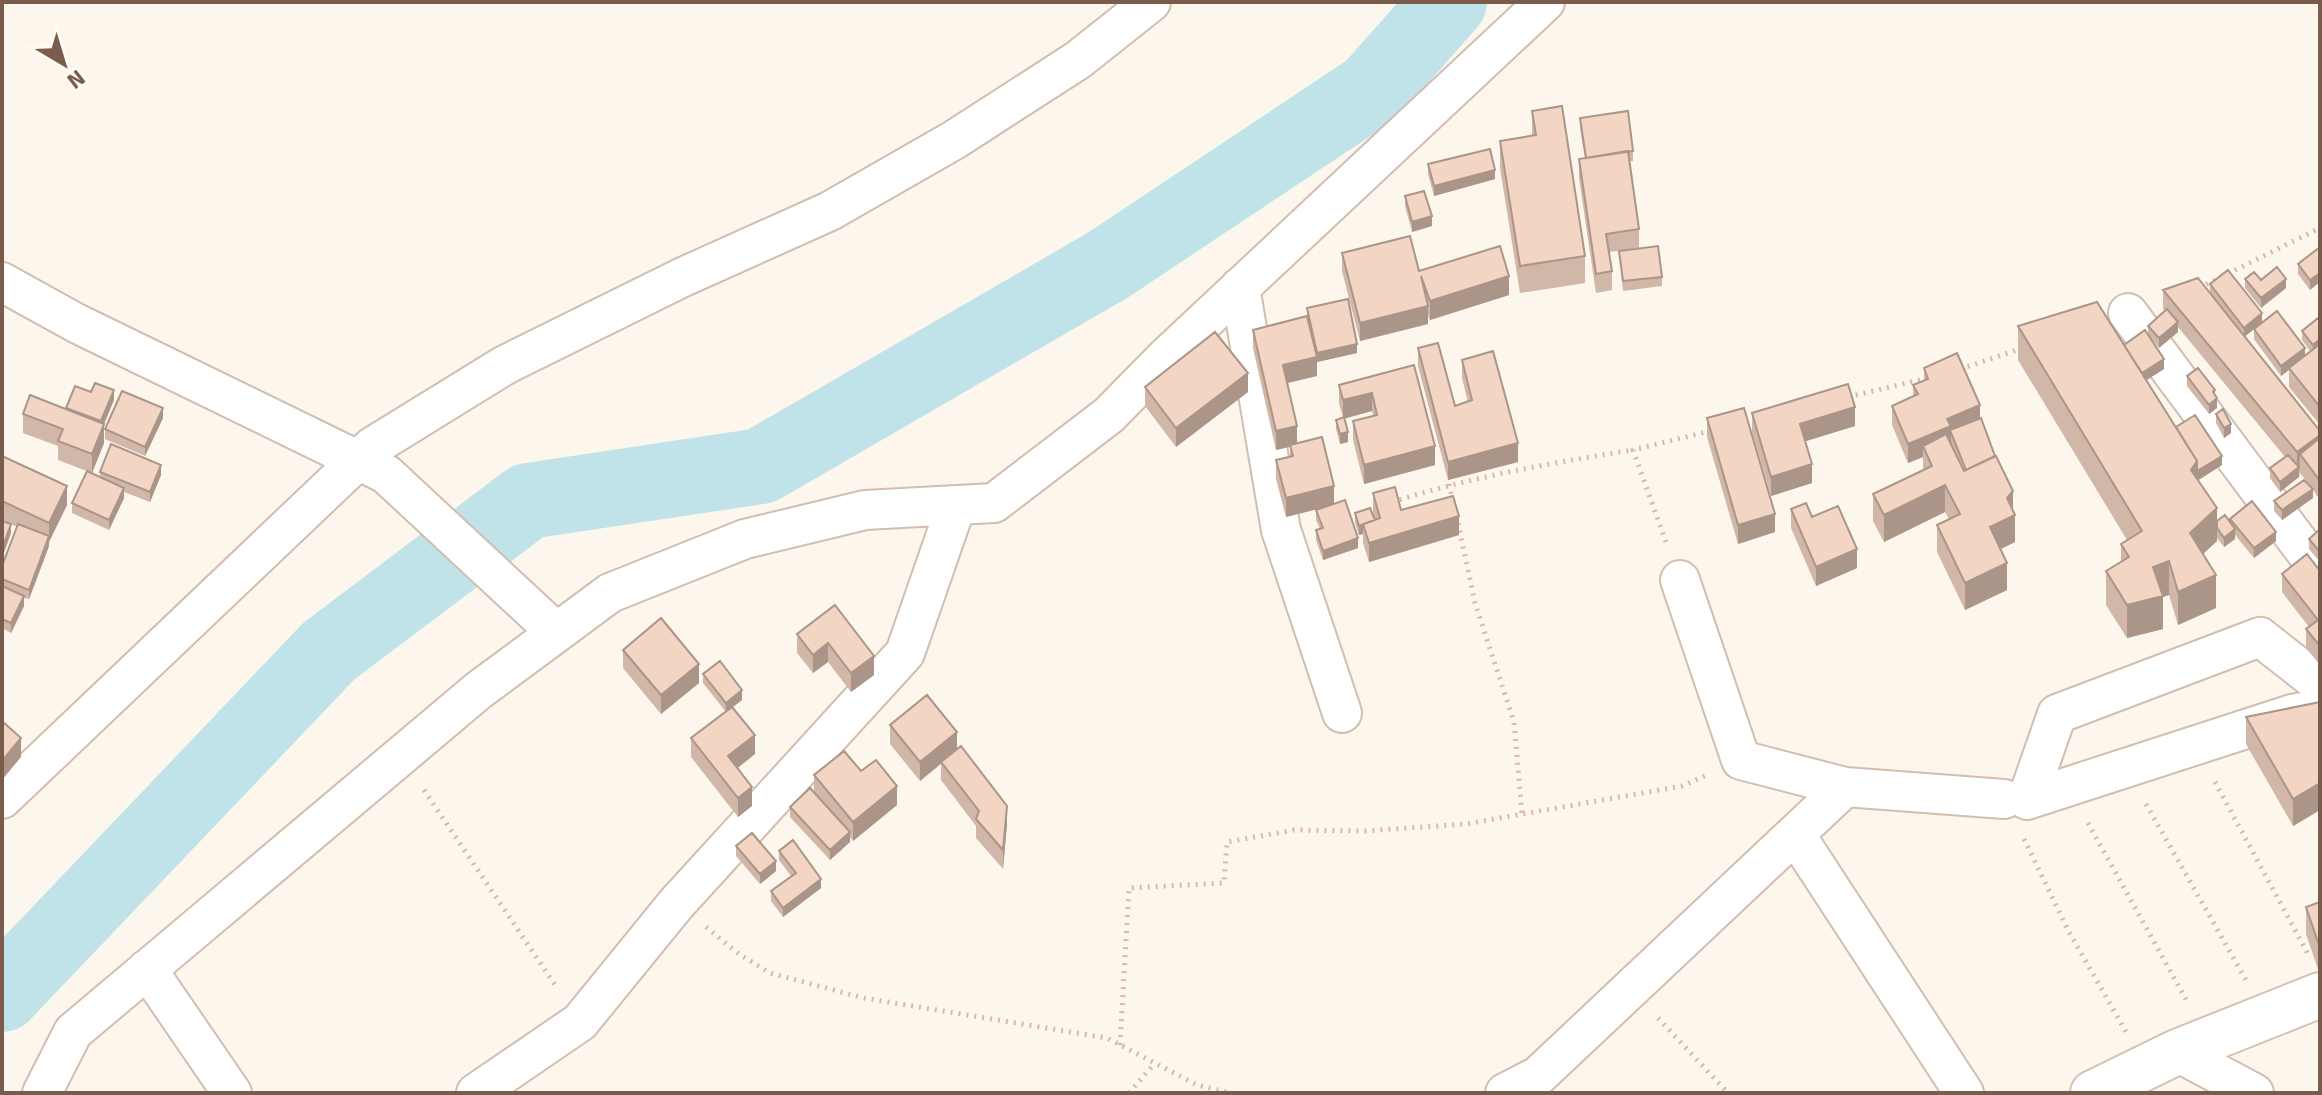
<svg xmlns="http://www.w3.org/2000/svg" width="2322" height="1095" font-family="Signika,sans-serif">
<rect width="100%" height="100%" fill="#fdf6ec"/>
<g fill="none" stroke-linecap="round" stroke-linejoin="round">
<!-- river -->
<path stroke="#bfe3e8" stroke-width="76" d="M2,994L329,651L528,501L761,466L1108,265L1371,90L1449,2"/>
<!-- street casing -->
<g stroke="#d1beb0" stroke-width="42">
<path id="street" d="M2,282L76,323L386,474L556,632
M1240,287L1281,530L1342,713
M2128,313L2311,559
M1680,580L1741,760L1845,787
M2320,684L2260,637L2057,714L2027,800L2292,714L2320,709
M2,799L372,447L505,365L683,277L830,211L954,140L1078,60L1151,2
M1795,834L1964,1093
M147,969L232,1093
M2177,1052L2254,1093
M42,1093L73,1032L479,690L610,593L745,539L865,510L994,503L1109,415L1166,357L1545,2
M476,1093L580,1022L676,904L905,653L956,506
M1505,1093L1538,1076L1845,787L2004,799"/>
</g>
<!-- secondary casing -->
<g stroke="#d6c0b0" stroke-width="48">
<path id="secondary" d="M2093,1093L2177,1052L2320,995"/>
</g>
<!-- path -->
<path stroke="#d9b8a5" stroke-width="5" stroke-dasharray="2 6" stroke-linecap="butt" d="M2199,288L2320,228
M1960,369L2023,348
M1848,397L1928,378
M1449,484L1453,502
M1392,502C1471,477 1551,463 1633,450
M1458,523L1475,603L1514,722L1522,814
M1666,542L1633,450L1714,430
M2215,782L2309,956
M424,790L557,988
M2146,804L2246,980
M2088,823L2188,1003
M2024,839L2068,930L2126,1032
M706,927L739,954L770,973L864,998L1107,1038L1197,1085L1231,1093
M1658,1018L1728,1093
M1120,1045L1129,888L1224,883L1227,842L1294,830L1365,831L1466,824L1682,786L1707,775
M1129,1093L1155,1063"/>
<!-- street -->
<use href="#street" stroke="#fff" stroke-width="38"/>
<!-- secondary -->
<use href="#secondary" stroke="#fff" stroke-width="44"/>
</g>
<!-- wall -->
<path fill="#d1b7a8" d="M1532,111L1585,256V283L1520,293L1500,168V141L1532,136Z
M1580,118L1633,151V161H1629L1639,229V248L1609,252L1612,271V290L1596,293L1579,178V159L1585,158L1580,128Z
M1428,164L1495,179L1434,196L1428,174Z
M1405,196L1432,226L1412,232L1405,206Z
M2320,247L2310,290L2298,274V264Z
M1619,251L1662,277V286L1623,291Z
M1342,253L1419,271L1509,295L1430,320L1428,316V324L1360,341L1342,271Z
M2245,279L2261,280L2286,288L2261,308L2245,288Z
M2210,284L2305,355L2310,351L2302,340V331L2320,322V425L2289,387V370L2281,376L2254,339V329L2245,336L2320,431V500L2313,490V498L2282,520L2274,511V501L2308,483L2300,473V469L2299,477L2280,492L2270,478V468L2285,457L2178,327V332L2159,348L2150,337L2164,369L2146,380L2176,427L2222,465L2198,480L2217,521L2230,522V519L2276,541L2254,558L2235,535V539L2224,547L2217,538V541L2203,554L2216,608L2178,625L2169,595L2163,597V629L2127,638L2106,605V571L2121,562V544L2127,540L2018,360V326L2124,345L2148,335V326L2165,311L2163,309V290L2210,293Z
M1307,308L1357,353L1317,362V359V376L1287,383L1297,443L1358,548L1323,560L1316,540V530L1320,529L1316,520V510L1327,506L1286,517L1276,479V460L1290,457V447L1276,450L1253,348V330L1307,316Z
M1418,348L1455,406L1468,402L1462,378V360L1518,462L1448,480L1418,366Z
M1414,365L1435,465L1364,484L1353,440V421L1373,416L1372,411L1345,418L1348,442L1340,444L1336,429V420L1343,417L1339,404V385Z
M1924,368L1980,419L2013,510L2015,542L2001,549L2007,590L1965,610L1937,552V525L1949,519L1945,512L1884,542L1873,521V494L1923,470V457L1908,463L1892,425V406L1913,396V385L1924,381Z
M2187,376L2217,408L2209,414L2187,386Z
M1145,387L1248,392L1176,447L1145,406Z
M114,400L104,424V443L92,473L100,477V472L161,475L150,502L124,492V498L109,530L72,513V503L87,471L58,460V446L23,433V414L66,409V408Z
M1752,413L1855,426L1805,441L1812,483L1771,496L1752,432Z
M2216,414L2231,433L2224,438L2216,423Z
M163,418L145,456L105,439V429Z
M1707,418L1775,532L1738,544L1707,437Z
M2,456L67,505L49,542V546L29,599L24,598V606L11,633L2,628V566L17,527L11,524V533L2,558V521L7,522L2,520Z
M1373,493L1401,510L1459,535L1369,562L1363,543V534L1359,535L1355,523V513L1375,520L1373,512Z
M1791,509L1812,517L1857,568L1816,586L1791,528Z
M2320,529V562L2309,549V539Z
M2320,564V665L2306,648V629L2309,627L2282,592V574L2319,569V565Z
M835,605L874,675L851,692L828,662L813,673L797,653V634Z
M623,650L699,683L661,714L623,668Z
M703,674L742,700L733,707L755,754L738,768L752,806L738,817L691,757V738L726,712L703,683Z
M2320,702V810L2293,826L2246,744V717Z
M890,725L957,749L1007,824L1003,869L976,838V826L941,780V764L920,781L890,744Z
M861,771L897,805L853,841L850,837V842L830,860L790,817V807L814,792V775Z
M736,846L776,871L760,884L736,856Z
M779,851L821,888L783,917L771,901V891L791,876L779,860Z
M2320,902V975L2306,934V907Z"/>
<!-- shaded-wall -->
<path fill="#aa9588" d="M1495,170V179L1434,196V186Z
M1432,216V226L1412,232V222Z
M2320,273V282L2310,290V280Z
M1509,276V295L1430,320V301Z
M2286,279V288L2261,308V298Z
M1428,306V324L1360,341V323Z
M2262,313V323L2244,337V328Z
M2178,322V332L2159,348V338Z
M2320,339V349L2313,354V345Z
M1357,344V353L1317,362V353Z
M2305,348V358L2281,376V366Z
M1317,357V376L1283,384V365Z
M2164,359V369L2136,387V378Z
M1248,373V392L1176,447V428Z
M114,390V400L101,431V421Z
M2215,390V400L2217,398V408L2209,414V405L2213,392Z
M1372,393V411L1343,419V400Z
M1980,405V424L1951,431V444L1923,446V457L1908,463V444L1947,419Z
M1855,407V426L1800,443V424Z
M163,408V418L145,456V447Z
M104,424V443L92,473V454Z
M2231,424V433L2224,438V428Z
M1297,426V445L1276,450V431Z
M1348,432V442L1340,444V434Z
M2320,435V454H2300L2299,477L2280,492V482L2297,469V452Z
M1518,443V462L1448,480V462Z
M1435,446V465L1364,484V465Z
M2222,456V465L2197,481L2191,470L2197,461Z
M1812,464V483L1771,496V477Z
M161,465V475L150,502V492Z
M1945,485V512L1884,542V515Z
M67,486V505L49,542V523Z
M1334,486V505L1286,517V498Z
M124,488V498L109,530V520Z
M2313,489V498L2282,520V510Z
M2013,491V516L2015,515V542L1990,554V527L2007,498Z
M2217,508V541L2190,566V533Z
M1775,514V532L1738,544V525Z
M1459,516V535L1369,562V543Z
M11,524V533L2,558V549Z
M1363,524V534L1359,535V526Z
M2235,529V539L2224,547V538Z
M2276,532V541L2254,558V548Z
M49,536V546L29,599V590Z
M1358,538V548L1323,560V551Z
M1857,549V568L1816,586V567Z
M2169,561V595L2163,597V629L2127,638V605L2153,567Z
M2007,563V590L1965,610V583Z
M2216,575V608L2178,625V592Z
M24,596V606L11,633V623Z
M828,643V662L813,673V655Z
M874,656V675L851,692V673Z
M699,664V683L661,714V695Z
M742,690V700L726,712V703Z
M957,732V750L920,781V762Z
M755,735V754L728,775V756Z
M21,738V757L2,780V761Z
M2320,783V810L2293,826V799Z
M897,786V805L853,841V822Z
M752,787V806L738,817V798Z
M1007,806V824L1003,869V850Z
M850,832V842L830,860V850Z
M776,861V871L760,884V874Z
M821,879V888L783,917V908Z"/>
<!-- building -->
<path fill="#f3d5c3" stroke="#aa9588" stroke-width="2" d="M1562,106L1585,256L1520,266L1500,141L1536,135L1532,111Z
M1628,111L1633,151L1586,158L1580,118Z
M1490,149L1495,170L1434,186L1428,164Z
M1628,151L1639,229L1606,234L1612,271L1596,274L1579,159Z
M1424,191L1432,216L1412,222L1405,196Z
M1410,236L1419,271L1500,246L1509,276L1430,301L1421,276L1428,306L1360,323L1342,253Z
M1658,246L1662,277L1623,281L1619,251Z
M2320,247V273L2310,280L2298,264Z
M2277,267L2286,279L2261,298L2245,279L2254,272L2261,280Z
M2228,270L2262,313L2244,328L2210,284Z
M2198,278L2320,431V435L2297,452L2163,290Z
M1348,299L1357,344L1317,353L1307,308Z
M2097,302L2197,461L2191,470L2217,508L2190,533L2216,575L2178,592L2169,561L2153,567L2163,596L2127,605L2106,571L2129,557L2121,544L2142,531L2018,326Z
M2167,309L2178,322L2159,338L2148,326Z
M2277,311L2305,348L2281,366L2254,329Z
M1307,316L1317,357L1283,365L1297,426L1276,431L1253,330Z
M2318,318L2320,322V339L2313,345L2302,331Z
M2145,330L2164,359L2142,373L2124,345Z
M1215,332L1248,373L1176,428L1145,387Z
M1438,343L1455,406L1472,400L1462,360L1493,351L1518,443L1448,462L1418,348Z
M2320,344V407L2289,368Z
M1957,353L1980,405L1947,419L1951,426L1908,444L1892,406L1918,394L1913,385L1928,379L1924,368Z
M1414,365L1435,446L1364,465L1353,421L1377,415L1372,393L1343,400L1339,385Z
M2198,368L2215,390L2213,392L2217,398L2209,405L2187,376Z
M95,383L114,390L101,421L66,408L75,386L91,392Z
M1848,384L1855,407L1800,424L1812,464L1771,477L1752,413Z
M122,391L163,408L145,447L105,429Z
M30,395L104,424L92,454L58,441L63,429L23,414Z
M1744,408L1775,514L1738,525L1707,418Z
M2223,409L2231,424L2224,428L2216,414Z
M2195,415L2222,456L2197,471V461L2176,427Z
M1344,417L1348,432L1340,434L1336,420Z
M1981,418L1995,456L1966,470L1950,430Z
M1946,434L1964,471L1996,456L2013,491L2007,498L2015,515L1990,527L2007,563L1965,583L1937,525L1960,514L1945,485L1884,515L1873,494L1932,466L1923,446Z
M1322,437L1334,486L1286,498L1276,460L1293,456L1290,445Z
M2320,438V481L2300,454Z
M111,444L161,465L150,492L100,472Z
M2288,455L2299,467L2280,482L2270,468Z
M2,456L67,486L49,523L2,501Z
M87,471L124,488L109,520L72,503Z
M2304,480L2313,489L2282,510L2274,501Z
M1395,487L1401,510L1453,496L1459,516L1369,543L1363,524L1380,518L1373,493Z
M1345,500L1358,538L1323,551L1316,530L1323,528L1316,510Z
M2252,501L2276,532L2254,548L2230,519Z
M1806,503L1812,517L1838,506L1857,549L1816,567L1791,509Z
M1370,508L1375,520L1359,526L1355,513Z
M2225,515L2235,529L2224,538L2217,528V521Z
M2,521L11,524L2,549Z
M18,524L49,536L29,590L2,579V566Z
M2320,529V552L2309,539Z
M2307,554L2320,571V646L2306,629L2318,620L2282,574Z
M2,586L24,596L11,623L2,619Z
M835,605L874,656L851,673L828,643L813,655L797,634Z
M661,618L699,664L661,695L623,650Z
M720,661L742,690L726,703L703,674Z
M927,695L957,732L920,762L890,725Z
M2320,702V783L2293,799L2246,717Z
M732,707L755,735L728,756L752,787L738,798L691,738Z
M2,721L21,738L2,761Z
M961,746L1007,806L1003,850L976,819L979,811L941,762Z
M844,751L861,771L876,760L897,786L853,822L814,775Z
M810,788L850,832L830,850L790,807Z
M752,833L776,861L760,874L736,846Z
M793,840L821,879L783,908L771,891L796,873L779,851Z
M2320,902V948L2306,907Z"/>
<!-- border -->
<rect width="2322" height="1095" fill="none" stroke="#7a5c4d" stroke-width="8"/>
<!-- north arrow -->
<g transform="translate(64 64) rotate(142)" stroke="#fffaf3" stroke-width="6" paint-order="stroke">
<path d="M0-6L14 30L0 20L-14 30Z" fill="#7a5c4d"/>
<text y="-12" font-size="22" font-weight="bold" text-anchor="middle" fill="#7a5c4d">N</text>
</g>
</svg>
